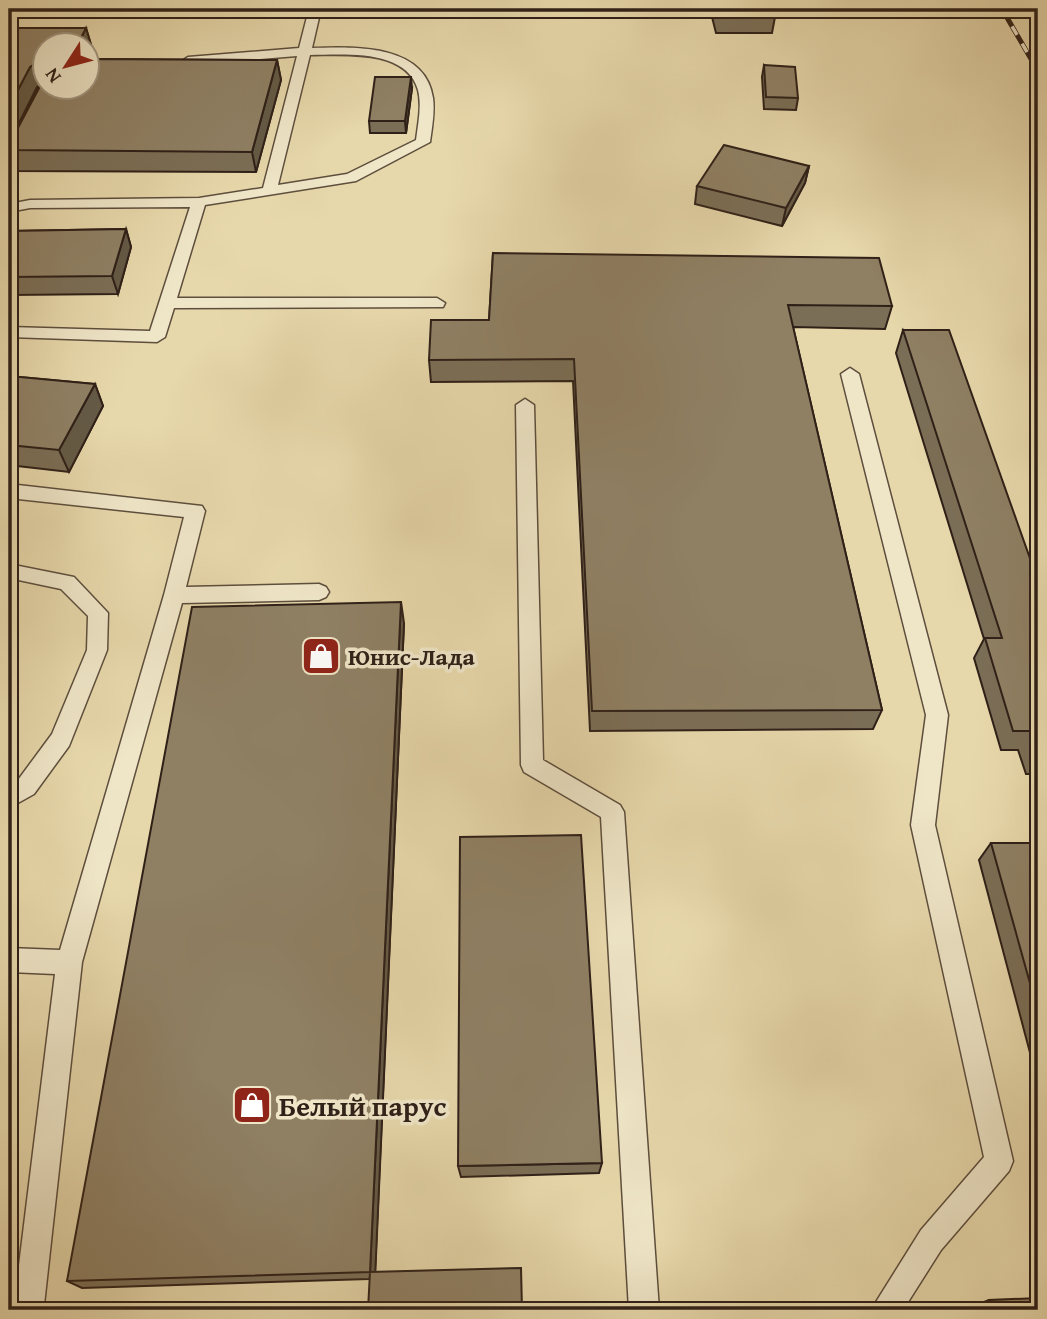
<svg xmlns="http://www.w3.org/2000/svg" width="1047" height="1319" font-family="'Gentium Book Plus',serif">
<rect width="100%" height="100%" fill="#e7d8ab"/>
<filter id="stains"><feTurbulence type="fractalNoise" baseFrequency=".00286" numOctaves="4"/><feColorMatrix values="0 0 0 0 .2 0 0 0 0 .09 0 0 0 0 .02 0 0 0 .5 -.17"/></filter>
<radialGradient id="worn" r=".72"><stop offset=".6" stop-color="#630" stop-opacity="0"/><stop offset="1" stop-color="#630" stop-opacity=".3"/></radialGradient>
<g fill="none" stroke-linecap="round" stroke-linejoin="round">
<!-- service casing -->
<g stroke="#5d4e3d" stroke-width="3">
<path id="service" d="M309,9H321L312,48C353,47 425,43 433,98C435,112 432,127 430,142L356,181L205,205L177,298H437L445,303L443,307L174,308L165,337L157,342L9,337V327L150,331L190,207L30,208L9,212V204L30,200L199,198L263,188L297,56L188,65L182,61L188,57L299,48ZM310,55C343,55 406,48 418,90C422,106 418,124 416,140L347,174L278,185Z
M850,368L859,374L948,715L935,825L1013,1161L1009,1171L941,1250L903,1310H871L921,1230L984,1157L911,825L926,715L841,374Z
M525,399L534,405L543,760L620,805L624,812L659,1310H629L601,817L524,772L521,765L516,405Z
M9,484L202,506L205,511L186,587L319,584L326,587L329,592L326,597L319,600L182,603L82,962L44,1305L46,1310H16L14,1306L55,974L9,972V948L60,950L164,595L184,517L9,498Z
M9,564L74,577L108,613L107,650L69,746L34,794L9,808V786L18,780L52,734L87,650L88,616L61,589L9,578Z"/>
</g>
<!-- service -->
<use href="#service" fill="#efe6c8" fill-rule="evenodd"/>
<!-- rail casing -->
<g stroke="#2f2018" stroke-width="5">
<path id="rail" d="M1002,9L1038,71"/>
</g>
<!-- rail -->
<use href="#rail" stroke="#efe6c8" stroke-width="3.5" stroke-dasharray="10" stroke-linecap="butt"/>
</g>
<!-- wall -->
<path fill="#7b6e56" stroke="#2f2018" stroke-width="2" d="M710,9H772L775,17L772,33H716Z
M9,28H86L92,48L88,57V46H46V88H88V59L277,60L281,80L256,172L9,171V144L10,143L40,85L37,87L9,143Z
M764,65L798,98L796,110L764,109L762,77Z
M412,88L406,133H370L369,121Z
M809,166L805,183L782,226L695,204L697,186Z
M126,229L131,247L118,294L9,295V231Z
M493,253L892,306L885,329L793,327L882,710L873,729L590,731L573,381L431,382L429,360L489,320Z
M903,330L1038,581V774H1026L1018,750H1001L974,658L984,639L896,353Z
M9,376L95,384L103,406L69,472L9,465Z
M404,623L375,1272L369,1279L82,1288L67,1281Z
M991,843H1038V1083L979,860Z
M602,1163L599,1173L461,1177L458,1166Z
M989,1300L1038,1310H977L976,1305Z"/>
<!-- shaded-wall -->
<path fill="#645a46" stroke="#2f2018" stroke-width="2" d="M86,28L92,48L88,57V46H77Z
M277,60L281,80L256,172L252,152Z
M40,61L46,79V82L37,87L9,143V107L30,67Z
M411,77L412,88L406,133L405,121Z
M809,166L805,183L782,226L786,208Z
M126,229L131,247L118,294L112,276Z
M95,384L103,406L69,472L59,450Z
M401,602L404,623L375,1279L370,1272Z"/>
<!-- building -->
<path fill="#8f8064" stroke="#2f2018" stroke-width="2" d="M716,9H772L775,17H718Z
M9,28H86L77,46H46V66L40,61L30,67L9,107Z
M88,59L277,60L252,152L9,150V144L10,143L46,75V88H88Z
M764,65L795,67L798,98L766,97Z
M375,77H411L405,121H369Z
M724,145L809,166L786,208L697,186Z
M126,229L112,276L9,277V231Z
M493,253L879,258L892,306L788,305L882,710L592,711L574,359L429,360L431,320H489Z
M903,330H949L1038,581V752L1031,731H1013L985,638H1002Z
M9,376L95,384L59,450L9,445Z
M401,602L370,1272L67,1281L192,607Z
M581,835L602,1163L458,1166L460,837Z
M991,843H1038V1012Z
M521,1268L522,1310H368L370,1272Z
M1038,1298V1310H991L989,1300Z"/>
<!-- icons -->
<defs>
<g id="shop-square" transform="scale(2.0125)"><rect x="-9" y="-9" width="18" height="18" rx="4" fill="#8f2418" stroke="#efe6c8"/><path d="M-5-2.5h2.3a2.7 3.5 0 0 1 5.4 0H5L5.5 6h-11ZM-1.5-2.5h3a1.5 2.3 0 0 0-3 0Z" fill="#fff"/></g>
</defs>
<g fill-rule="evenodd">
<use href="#shop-square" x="321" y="656"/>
<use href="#shop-square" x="252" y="1105"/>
</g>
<g text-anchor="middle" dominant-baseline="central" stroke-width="7" stroke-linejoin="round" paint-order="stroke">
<!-- poi labels -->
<g font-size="24" font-weight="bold" fill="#2f2018" stroke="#efe6c8" text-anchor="start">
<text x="348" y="656">Юнис-Лада</text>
</g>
<!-- near-poi labels -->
<g font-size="28" font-weight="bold" fill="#2f2018" stroke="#efe6c8" text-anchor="start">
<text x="279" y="1105">Белый парус</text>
</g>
</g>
<!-- margin -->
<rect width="1047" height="1319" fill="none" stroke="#e7d8ab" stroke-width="35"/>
<rect x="10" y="10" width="1026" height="1298" fill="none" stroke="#2f2018" stroke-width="3.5"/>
<rect x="18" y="18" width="1012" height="1284" fill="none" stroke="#2f2018" stroke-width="2"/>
<!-- north arrow -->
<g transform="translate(66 66) rotate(234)"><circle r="33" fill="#efe6c8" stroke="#a29782" stroke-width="2"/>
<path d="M0-5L12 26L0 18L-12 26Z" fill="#8f2418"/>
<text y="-10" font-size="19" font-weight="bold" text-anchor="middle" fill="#2f2018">N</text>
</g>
<rect width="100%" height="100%" filter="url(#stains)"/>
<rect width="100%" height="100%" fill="url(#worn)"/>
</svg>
